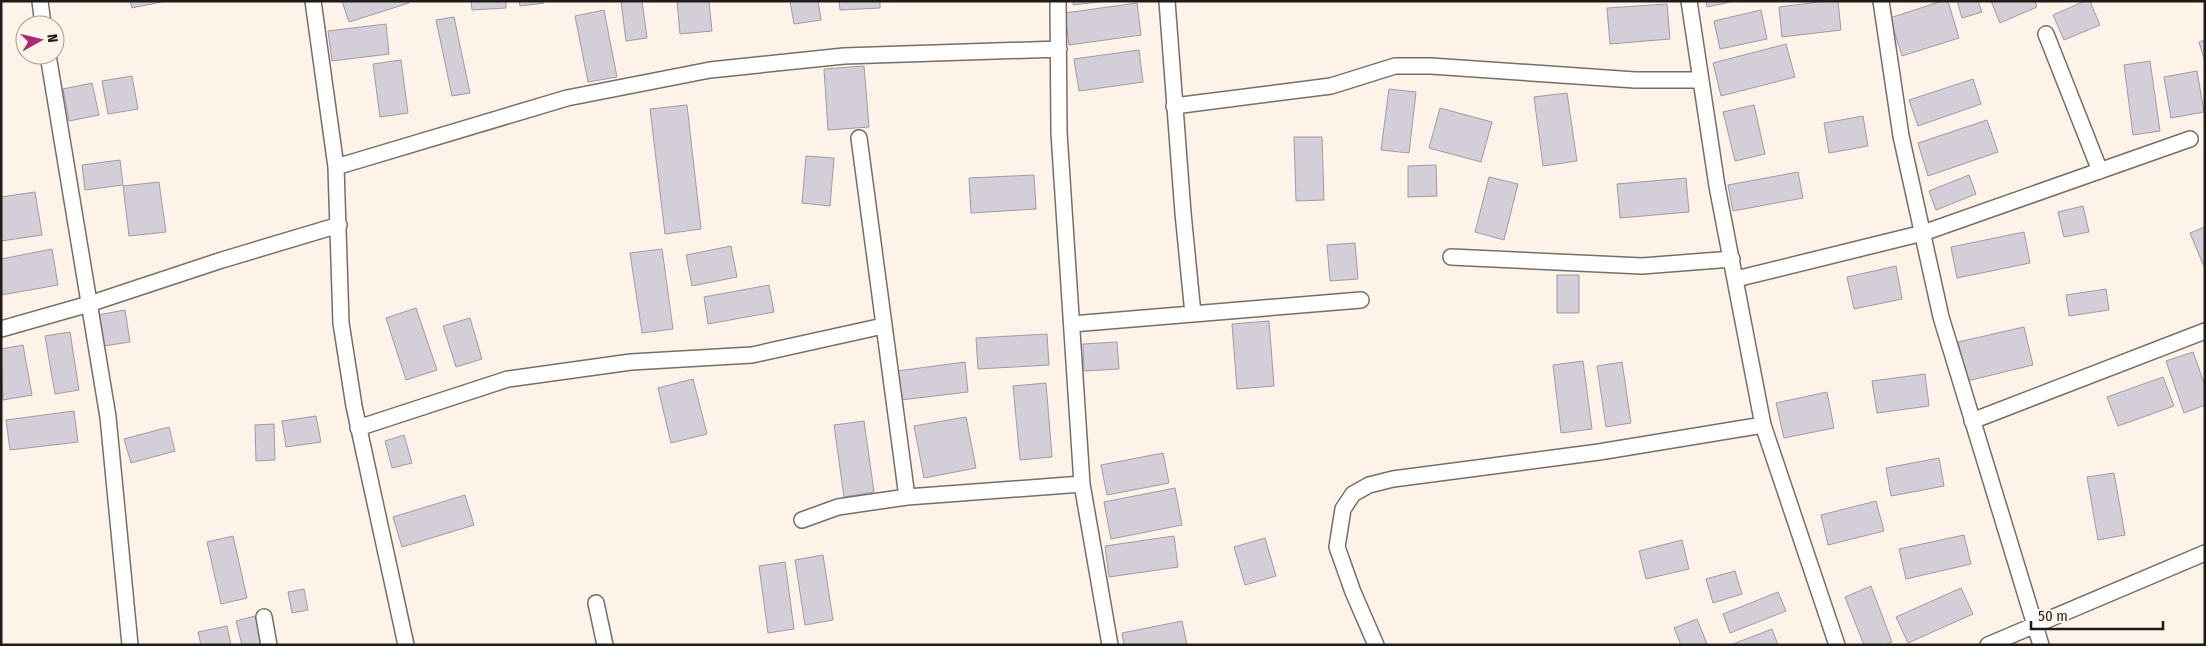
<svg xmlns="http://www.w3.org/2000/svg" width="2206" height="646" font-family="'Fira Sans Condensed',sans-serif">
<rect width="100%" height="100%" fill="#fef3e9"/>
<!-- building -->
<path fill="#d4ced9" stroke="#a09aa5" d="M130,1H166L132,8Z
M342,1H408L409,3L349,22Z
M471,1H506V8L472,10Z
M519,1H544V3L520,6Z
M621,1H642L647,38L626,41Z
M677,1H709L712,31L680,34Z
M790,1H818L821,20L794,24Z
M839,1H880V8L840,10Z
M1073,1H1106L1073,5Z
M1706,1H1735L1707,7Z
M1826,1H1838L1841,30L1782,37L1779,7Z
M1942,1H1948L1959,38L1902,56L1890,18Z
M1957,1H1978L1982,12L1962,18Z
M1991,1H2035L2037,7L2000,23Z
M2085,1H2090L2100,25L2064,40L2053,15Z
M1137,3L1141,35L1069,45L1065,13Z
M1667,4L1670,39L1610,44L1607,8Z
M604,10L617,77L588,82L575,16Z
M1761,10L1767,39L1720,49L1714,21Z
M454,17L470,93L452,96L436,20Z
M386,24L389,54L332,61L328,31Z
M2205,40V62L2199,42Z
M1786,44L1795,77L1721,96L1713,63Z
M1139,50L1143,82L1079,91L1074,59Z
M401,60L408,113L380,117L373,64Z
M2150,61L2160,131L2133,135L2124,65Z
M864,66L869,127L828,130L824,69Z
M2197,71L2204,112L2171,118L2164,77Z
M132,76L138,109L108,114L102,81Z
M1973,79L1981,104L1918,126L1909,100Z
M92,83L99,115L69,121L63,89Z
M1389,89L1416,92L1409,153L1381,150Z
M1567,93L1577,161L1543,166L1534,97Z
M687,105L701,229L665,234L650,109Z
M1754,105L1765,154L1735,161L1723,112Z
M1440,108L1492,122L1481,162L1429,148Z
M1863,116L1868,146L1829,153L1824,123Z
M1987,120L1998,152L1928,176L1918,143Z
M1294,137H1322L1324,200L1296,201Z
M806,156L834,158L830,206L802,203Z
M120,160L123,185L85,190L82,165Z
M1436,165L1437,196L1408,197V166Z
M1798,172L1803,198L1733,211L1728,185Z
M1034,175L1036,209L971,213L969,178Z
M1969,175L1976,194L1936,210L1929,191Z
M1489,177L1518,184L1504,240L1475,232Z
M1686,178L1689,212L1620,218L1617,184Z
M159,182L166,232L129,236L123,186Z
M35,192L42,235L1,241V197Z
M2083,206L2089,232L2064,237L2058,212Z
M2205,227V269L2190,233Z
M2024,232L2030,263L1957,278L1951,247Z
M1355,243L1358,279L1330,281L1327,245Z
M731,246L737,277L692,286L686,255Z
M52,249L58,285L1,295V259Z
M662,249L673,329L642,333L630,253Z
M1896,266L1902,299L1854,309L1847,277Z
M1557,275H1579V313H1557Z
M769,285L774,312L708,324L704,297Z
M2106,289L2109,310L2069,316L2066,295Z
M416,308L437,370L406,380L386,318Z
M125,310L130,342L104,346L98,315Z
M470,318L482,359L456,367L443,326Z
M1269,321L1274,386L1237,389L1232,324Z
M2024,327L2033,365L1967,381L1958,342Z
M70,332L79,390L55,394L45,336Z
M1047,334L1049,365L978,369L976,338Z
M1117,342L1119,369L1084,371L1083,344Z
M23,345L32,395L3,400L1,349Z
M2193,352L2205,386V405L2184,413L2166,361Z
M1583,361L1592,429L1561,433L1553,365Z
M965,362L968,392L901,400L897,371Z
M1622,362L1631,423L1606,427L1597,366Z
M1925,374L1929,406L1877,413L1872,381Z
M2163,377L2174,406L2118,426L2107,397Z
M693,379L707,434L671,443L658,388Z
M1046,383L1052,457L1020,460L1013,386Z
M1827,392L1834,428L1784,438L1776,403Z
M74,411L78,442L10,450L6,420Z
M316,416L321,442L286,447L282,421Z
M966,417L976,468L924,478L914,426Z
M864,421L874,492L844,497L834,425Z
M274,424L275,460L256,461L255,425Z
M169,427L175,451L131,463L124,439Z
M404,435L412,463L392,468L385,441Z
M1163,453L1169,483L1107,495L1101,465Z
M1939,458L1944,486L1891,496L1886,468Z
M2114,473L2125,535L2098,540L2087,477Z
M1175,488L1182,525L1111,539L1104,502Z
M465,495L474,525L402,547L393,517Z
M1876,501L1884,531L1828,545L1821,515Z
M1964,535L1971,564L1906,579L1899,549Z
M233,536L247,598L221,604L207,542Z
M1174,536L1178,567L1109,577L1105,546Z
M1265,538L1276,576L1245,585L1234,547Z
M1682,540L1689,569L1646,579L1639,551Z
M823,555L833,620L805,625L795,560Z
M785,562L794,629L768,633L759,566Z
M1735,571L1742,594L1713,603L1706,579Z
M1871,586L1892,642L1884,645H1864L1845,597Z
M1961,588L1973,614L1908,643L1896,617Z
M304,589L308,610L292,613L288,592Z
M1778,592L1786,611L1730,633L1723,614Z
M255,616L262,645H242L236,621Z
M1697,619L1707,644L1681,645L1674,628Z
M1182,621L1187,645H1124L1122,633Z
M227,626L231,645H201L198,632Z
M1772,629L1778,645H1733V644Z"/>
<g fill="none" stroke-linecap="round" stroke-linejoin="round">
<!-- street casing -->
<g stroke="#786e66" stroke-width="18">
<path id="street" d="M40,1L43,25
M313,1L336,167L341,323L354,406L406,645
M1058,1L1059,133L1082,484L1110,645
M1167,1L1183,213L1193,314
M1689,1L1717,186L1763,425L1837,645
M1881,1L1901,136L1941,317L2041,645
M2046,34L2100,171
M48,55L108,417L130,645
M1174,106L1331,86L1395,66H1431L1635,80H1701
M859,138L907,497
M336,167L567,98L710,70L844,56L1059,49
M1451,257L1642,266L1732,259
M1736,279L1923,233L2190,139
M1072,324L1361,300
M1,329L89,304L222,260L339,225
M1972,421L2205,331
M358,428L508,379L631,362L752,355L883,326
M802,520L838,507L907,497L1082,484
M596,603L605,645
M264,617L269,645
M1376,645L1353,592L1337,547L1343,509L1353,494L1369,485L1393,479L1599,452L1763,425
M1988,645L2205,553"/>
</g>
<!-- street -->
<use href="#street" stroke="#fff" stroke-width="15"/>
</g>
<!-- border -->
<rect width="2206" height="646" fill="none" stroke="#1f1b17" stroke-width="5"/>
<!-- north arrow -->
<g transform="translate(40 40) rotate(82)"><circle r="24" fill="#fef3e9" stroke="#a59d95"/>
<path d="M0-4L9 19L0 12L-9 19Z" fill="#ad2870"/>
<text y="-8" font-size="14" font-weight="bold" text-anchor="middle" fill="#1f1b17">N</text>
</g>
<!-- scale -->
<path d="M2031 621v8h132v-8" fill="none" stroke="#1f1b17" stroke-width="2.5"/>
<text x="2038" y="621" font-size="15" fill="#1f1b17" stroke="#fef3e9" stroke-width="4" paint-order="stroke">50 m</text>
</svg>
